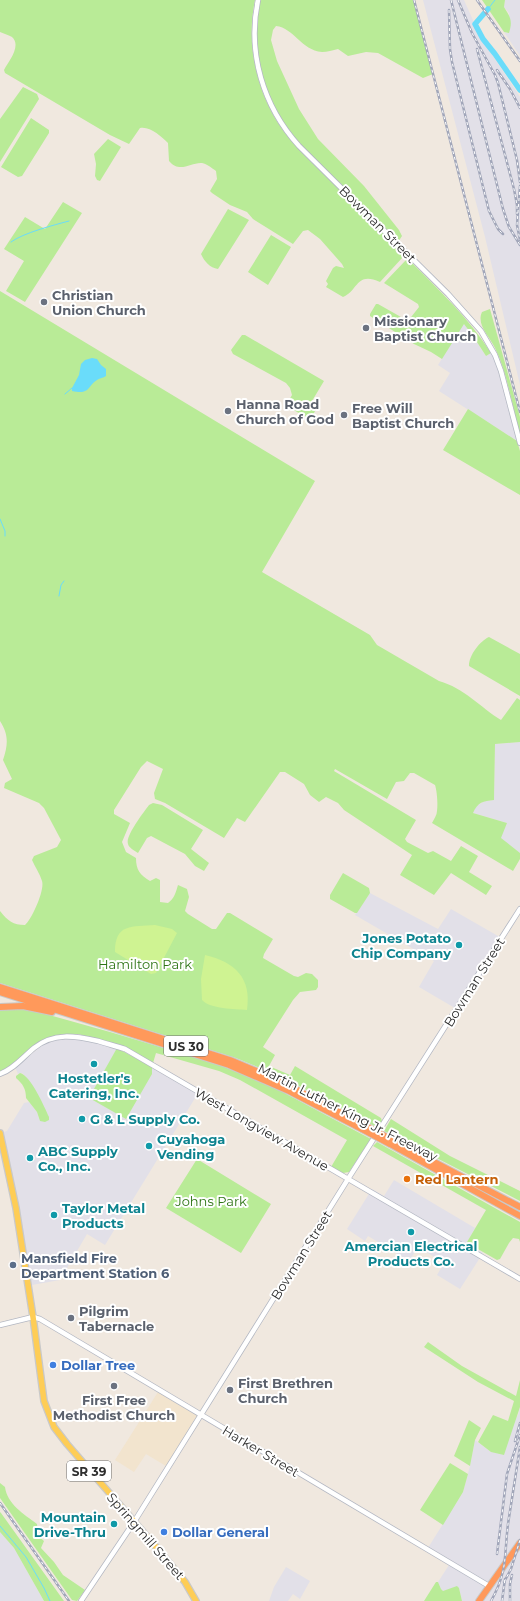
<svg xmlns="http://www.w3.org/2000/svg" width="520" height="1601" font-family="Montserrat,sans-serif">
<rect width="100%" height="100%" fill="#f0e8df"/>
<!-- industrial -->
<path fill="#e2e0e8" d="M423,0H464L481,38L520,97V385L485,237Z
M505,0H520V56L504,32L507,33L509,32L510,30L509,13L504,7Z
M464,323L486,356L491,353L495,360L501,378L517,441L439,391L450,373L438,365Z
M520,742V853L500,838L507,823L473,813L476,806L485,801L494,800L495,744Z
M370,893L438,929L451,909L505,940L460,1011L419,987L434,961L355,915Z
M60,1039H79L117,1048L152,1071V1067L200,1090L105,1245L87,1234L60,1280L32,1285L4,1132L7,1131L24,1103L29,1102L37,1112L40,1121L33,1087L25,1076L22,1073L18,1074L15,1067L44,1044Z
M394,1180L475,1228L467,1242L483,1253L460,1289L437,1275L444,1263L418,1247L409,1261L368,1236L365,1241L347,1229L372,1189L384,1196Z
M520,1407V1601H462L459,1588L443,1591L441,1589L438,1582L449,1565L426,1551L463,1492L470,1466L475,1440L491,1452L518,1415Z
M0,1532L14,1548L44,1601H0Z
M286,1567L310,1581L300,1599L293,1594L288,1601H269L274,1587Z"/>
<!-- education -->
<path fill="#f2e4ce" d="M158,1392L198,1415L166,1466L146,1454L134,1472L115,1460Z"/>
<!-- green -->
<path fill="#b9eb97" d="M0,0H255C245,47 258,100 289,138C303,155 320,170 336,186C358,208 381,230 403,252V257L380,282C356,271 358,291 343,297L326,287L328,284L326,281L333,268L336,266L344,268L342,264L320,239L308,230L303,231L293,244L253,219L247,212L230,205L212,193L210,191L217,179L216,171C212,168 207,164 202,163C191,162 180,174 169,161L168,143C161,136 150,126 140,128L129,144L110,135L5,73L4,70C8,62 22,46 12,37C9,35 4,34 0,32Z
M259,0H414L433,74L423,78L378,53L366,52L348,56L338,49C333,50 327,52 322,52C301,50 294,28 276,26L273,30L271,40L277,61L299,109L318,139L364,186L399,230L402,236L398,242L301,146C273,113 255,72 256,28C256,18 258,9 259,0Z
M482,0H505L504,7C510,17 513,20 509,33L504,32Z
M23,87L37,94L39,99L0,162V119Z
M31,118L49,130V133L22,176L18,177L1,167Z
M108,139L121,147L100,181L97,180L95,176L96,164L94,154Z
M63,202L82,213L25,302L6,291L24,261L4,249L25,217L45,229Z
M228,209L249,220L218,269C210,268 204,261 201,254Z
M271,235L291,247L268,285L248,272Z
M406,260L410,261C439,290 469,318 491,353L486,356L473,336L464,324L442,359L431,352L414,344L370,316V314L376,304H378L408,321L419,307L418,304L384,283Z
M0,291L315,481L262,572L370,635L377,645L439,681C464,688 480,707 501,720L517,698L520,700V742L495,744L494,800C483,801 478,802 473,813L507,823L501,838L520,853V859L513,871L432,823C434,819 437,815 437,811C438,804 437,791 435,785L414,773H410L404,781L396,782L387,799L335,769L334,771L416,820L405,839L407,842L428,853L433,851L451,861L461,846L478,856L469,872L492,886L486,895L451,873L434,895L400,875L412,855L344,810L338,803L326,797L319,802L310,795L304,784L285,772H280L245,822L237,818L224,838L165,803L155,799L154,793L163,769L147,761L141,767L114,810V814L130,823L122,842L126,852L136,858C136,870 140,875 150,881L156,878L160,880V902L168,903C174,899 176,892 178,885L187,889L189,897L185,911L188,914L212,929H216L227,913H230L273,939L264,954L263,958L294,976L298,977L306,973L312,974L318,980V987L316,990L300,992L293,1000L263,1047L275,1055L269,1066L290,1075L295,1066L381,1118L382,1121L378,1128L284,1078L236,1058L0,983V911C8,921 13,925 25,925C32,919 45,890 42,881C40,874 35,867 32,860L34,856L57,847L61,840L44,808L39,803L4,788L5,783L12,779L3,760C8,745 9,735 0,721Z
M490,309L520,417V435C513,409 507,372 495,348C490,337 476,325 482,312Z
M242,335H245L324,381L312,401L318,405L313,415L308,418L288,407V402L292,395L290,388L286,383L233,354L231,350Z
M468,409L517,441L520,451V495L443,450Z
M489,637L520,654V696L469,666C469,655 480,641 489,637Z
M153,803L162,805L203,830L191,849L209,863L204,871L195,866L185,854L151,836L147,838L138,853C134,850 129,848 128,844C125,836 144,812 149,805Z
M343,873L369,888L370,893L357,913H355L330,899V895Z
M24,1008L110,1032L217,1064L273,1087L371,1139L349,1172L343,1173L331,1167L347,1140L240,1080L219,1071L156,1053L153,1063L116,1044L78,1034H63L42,1040L10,1066L0,1072V1009Z
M117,1048L152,1067V1074L126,1119L91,1099L90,1096Z
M20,1073C31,1076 44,1106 49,1117V1120L45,1122L40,1121L37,1112L26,1098C26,1089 23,1084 16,1078V1076Z
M391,1119L450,1156L520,1191V1201L384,1131Z
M377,1142L520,1222V1242L519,1239L513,1238L509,1243L500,1259L497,1260L469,1244L467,1242L486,1210L373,1146Z
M197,1159L271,1204L241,1253L166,1208Z
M428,1342L462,1366L516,1396L520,1380V1407L504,1455L491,1452L478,1442L493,1415L508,1421L514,1401L478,1382L424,1347Z
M469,1420L481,1428L475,1440L470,1466L454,1456Z
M450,1463L468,1474L463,1492L443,1525L420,1510Z
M0,1483L5,1487C7,1504 24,1514 37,1524L38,1536L44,1541L41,1548L54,1562L63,1575L85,1590L77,1601L72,1600L0,1498Z
M0,1512L1,1513L64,1601H44L14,1548L0,1532Z
M436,1582H438L441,1589L443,1591L457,1586L459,1588L462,1601H424Z"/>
<!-- pitch -->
<path fill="#cff392" d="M155,925L172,929L177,933L156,973L151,974L115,952C115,923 132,927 155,925Z
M205,955C235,962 252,978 247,1010C235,1009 210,1009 202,1000L201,979Z"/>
<!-- water -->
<path fill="#6adcfa" d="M92,358L97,359L101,365L106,369V376C103,378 100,378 97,380C87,386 91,395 72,391V388L79,375L81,364L85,360Z"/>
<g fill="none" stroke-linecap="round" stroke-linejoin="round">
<!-- stream -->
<path stroke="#6adcfa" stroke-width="1" d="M488,9L495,0
M11,242C23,233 54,225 69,221
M65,394L72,388
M0,519L5,531V536
M59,596L61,585L64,581
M0,1526L26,1557L44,1588L50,1601"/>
<!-- river -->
<path stroke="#6adcfa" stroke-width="5.5" d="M488,9L475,24L483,39L495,54L520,90"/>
<!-- minor casing -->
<g stroke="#b3b7c2" stroke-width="6">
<path id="minor" d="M258,0C247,53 263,106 299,146L448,294L481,331L495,355L501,371L520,443
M0,1074C14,1069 23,1057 34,1048C54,1032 75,1036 98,1041C107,1044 116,1046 125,1049L520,1279
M0,1325L33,1317L40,1319L489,1586
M81,1601L134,1522L348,1179L520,909"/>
</g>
<!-- major casing -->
<g stroke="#c9c9c9" stroke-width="8">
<path id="major" d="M0,1133L16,1208L33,1317L44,1401L54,1427L67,1444L157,1548L185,1582L196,1601"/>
</g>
<!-- highway casing -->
<g stroke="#c9c9c9" stroke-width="8">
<path id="highway" d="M0,987L230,1060L280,1081L364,1125
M0,992L229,1065L289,1091L362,1129
M0,1007L23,1006L52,1012
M392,1140L520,1207
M390,1144L520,1216
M479,1601L520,1543"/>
</g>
<!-- minor -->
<use href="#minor" stroke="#fff" stroke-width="4.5"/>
<!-- major -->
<use href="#major" stroke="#fecd56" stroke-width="5.5"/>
<!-- highway -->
<use href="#highway" stroke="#ff995b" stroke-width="6"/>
<!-- rail casing -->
<g stroke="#a1a6b9" stroke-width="2.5">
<path id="rail" d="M414,0L520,412
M451,0L503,209L509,227L520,245
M458,0L472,33L495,75L498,83L517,160L520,182
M477,0L520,61
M449,10L450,49L452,62L489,211L498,229L503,234
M477,49L514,189L517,205V214
M497,70L510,89L520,108
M520,186L517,225L520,240
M515,1441L520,1423
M0,1503L69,1601
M497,1554L507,1474L520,1435
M504,1582L511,1569L520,1540
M491,1601C508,1571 504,1556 508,1524C512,1498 516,1473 520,1447
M502,1601L505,1579
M510,1601V1584L512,1575"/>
</g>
<!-- rail -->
<use href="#rail" stroke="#fff" stroke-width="1" stroke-dasharray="3" stroke-linecap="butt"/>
<!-- highway-bridge casing -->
<g stroke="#c9c9c9" stroke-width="8" stroke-linecap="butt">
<path id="highway-bridge" d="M364,1125L392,1140
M362,1129L390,1144"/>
</g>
<!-- highway-bridge -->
<use href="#highway-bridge" stroke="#ff995b" stroke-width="6"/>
</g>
<!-- markers -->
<g fill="#6b7280" stroke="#fff" stroke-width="1.5">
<circle cx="44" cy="302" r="4"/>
<circle cx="366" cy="328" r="4"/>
<circle cx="228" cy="411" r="4"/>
<circle cx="344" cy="415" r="4"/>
<circle cx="71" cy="1318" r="4"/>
<circle cx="114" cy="1386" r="4"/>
<circle cx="230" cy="1390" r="4"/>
</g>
<g fill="#0f9aa8" stroke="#fff" stroke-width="1.5">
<circle cx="459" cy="945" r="4"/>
<circle cx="94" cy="1064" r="4"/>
<circle cx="82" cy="1119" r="4"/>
<circle cx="149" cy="1146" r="4"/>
<circle cx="30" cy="1158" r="4"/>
<circle cx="54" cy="1215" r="4"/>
<circle cx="411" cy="1232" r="4"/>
<circle cx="114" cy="1524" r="4"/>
</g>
<circle fill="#e8710a" stroke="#fff" stroke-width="1.5" cx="407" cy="1179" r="4"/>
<circle fill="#5c6f8a" stroke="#fff" stroke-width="1.5" cx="13" cy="1265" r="4"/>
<g fill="#3f7fe0" stroke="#fff" stroke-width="1.5">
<circle cx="53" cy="1365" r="4"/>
<circle cx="164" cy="1532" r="4"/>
</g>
<g text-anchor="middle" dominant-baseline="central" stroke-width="4" stroke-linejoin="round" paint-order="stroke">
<!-- shield labels -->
<g fill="#fff" stroke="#6d6d6d" stroke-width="1">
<rect x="164" y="1036" width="44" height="20" rx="3"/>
<rect x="67" y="1461" width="44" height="20" rx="3"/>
</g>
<g font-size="12" font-weight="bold" fill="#2e2e2e">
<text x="186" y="1046">US 30</text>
<text x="89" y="1471">SR 39</text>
</g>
<!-- street labels -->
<g font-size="13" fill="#2e2e2e" stroke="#fff">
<text transform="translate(378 224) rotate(45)">Bowman Street</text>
<text transform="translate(474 982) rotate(-58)">Bowman Street</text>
<text transform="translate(348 1112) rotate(27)">Martin Luther King Jr. Freeway</text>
<text transform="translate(262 1129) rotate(30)">West Longview Avenue</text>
<text transform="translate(301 1255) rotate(-58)">Bowman Street</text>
<text transform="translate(261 1451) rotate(31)">Harker Street</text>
<text transform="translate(146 1536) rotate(49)">Springmill Street</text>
</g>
<!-- worship labels -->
<g font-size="13" font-weight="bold" fill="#5b616d" stroke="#fff" text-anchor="start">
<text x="52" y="295">Christian<tspan x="52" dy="15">Union Church</tspan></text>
<text x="374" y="321">Missionary<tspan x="374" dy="15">Baptist Church</tspan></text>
<text x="236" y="404">Hanna Road<tspan x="236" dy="15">Church of God</tspan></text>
<text x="352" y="408">Free Will<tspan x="352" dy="15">Baptist Church</tspan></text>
<text x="79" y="1311">Pilgrim<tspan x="79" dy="15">Tabernacle</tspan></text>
<text x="238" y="1383">First Brethren<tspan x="238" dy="15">Church</tspan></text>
<text x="114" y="1400" text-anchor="middle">First Free<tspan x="114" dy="15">Methodist Church</tspan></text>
</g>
<!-- culture labels -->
<g font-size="13" font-weight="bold" fill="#0d838f" stroke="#fff" text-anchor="start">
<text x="451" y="938" text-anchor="end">Jones Potato<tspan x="451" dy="15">Chip Company</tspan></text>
<text x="94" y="1078" text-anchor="middle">Hostetler's<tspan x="94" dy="15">Catering, Inc.</tspan></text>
<text x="90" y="1119">G &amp; L Supply Co.</text>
<text x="157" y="1139">Cuyahoga<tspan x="157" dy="15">Vending</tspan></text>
<text x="38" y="1151">ABC Supply<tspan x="38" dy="15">Co., Inc.</tspan></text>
<text x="62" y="1208">Taylor Metal<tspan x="62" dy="15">Products</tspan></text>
<text x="411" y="1246" text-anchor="middle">Amercian Electrical<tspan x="411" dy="15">Products Co.</tspan></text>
<text x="106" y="1517" text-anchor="end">Mountain<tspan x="106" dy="15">Drive-Thru</tspan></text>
</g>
<!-- park labels -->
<g font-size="13" fill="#2d7414" stroke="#fff">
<text x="145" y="964">Hamilton Park</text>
<text x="211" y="1201">Johns Park</text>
</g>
<!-- food labels -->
<g font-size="13" font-weight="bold" fill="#c56008" stroke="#fff" text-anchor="start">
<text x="415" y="1179">Red Lantern</text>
</g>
<!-- service labels -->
<g font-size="13" font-weight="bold" fill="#4e5e75" stroke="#fff" text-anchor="start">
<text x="21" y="1258">Mansfield Fire<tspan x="21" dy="15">Department Station 6</tspan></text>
</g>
<!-- shop labels -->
<g font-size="13" font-weight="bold" fill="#366cbe" stroke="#fff" text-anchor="start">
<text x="61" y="1365">Dollar Tree</text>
<text x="172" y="1532">Dollar General</text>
</g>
</g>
</svg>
